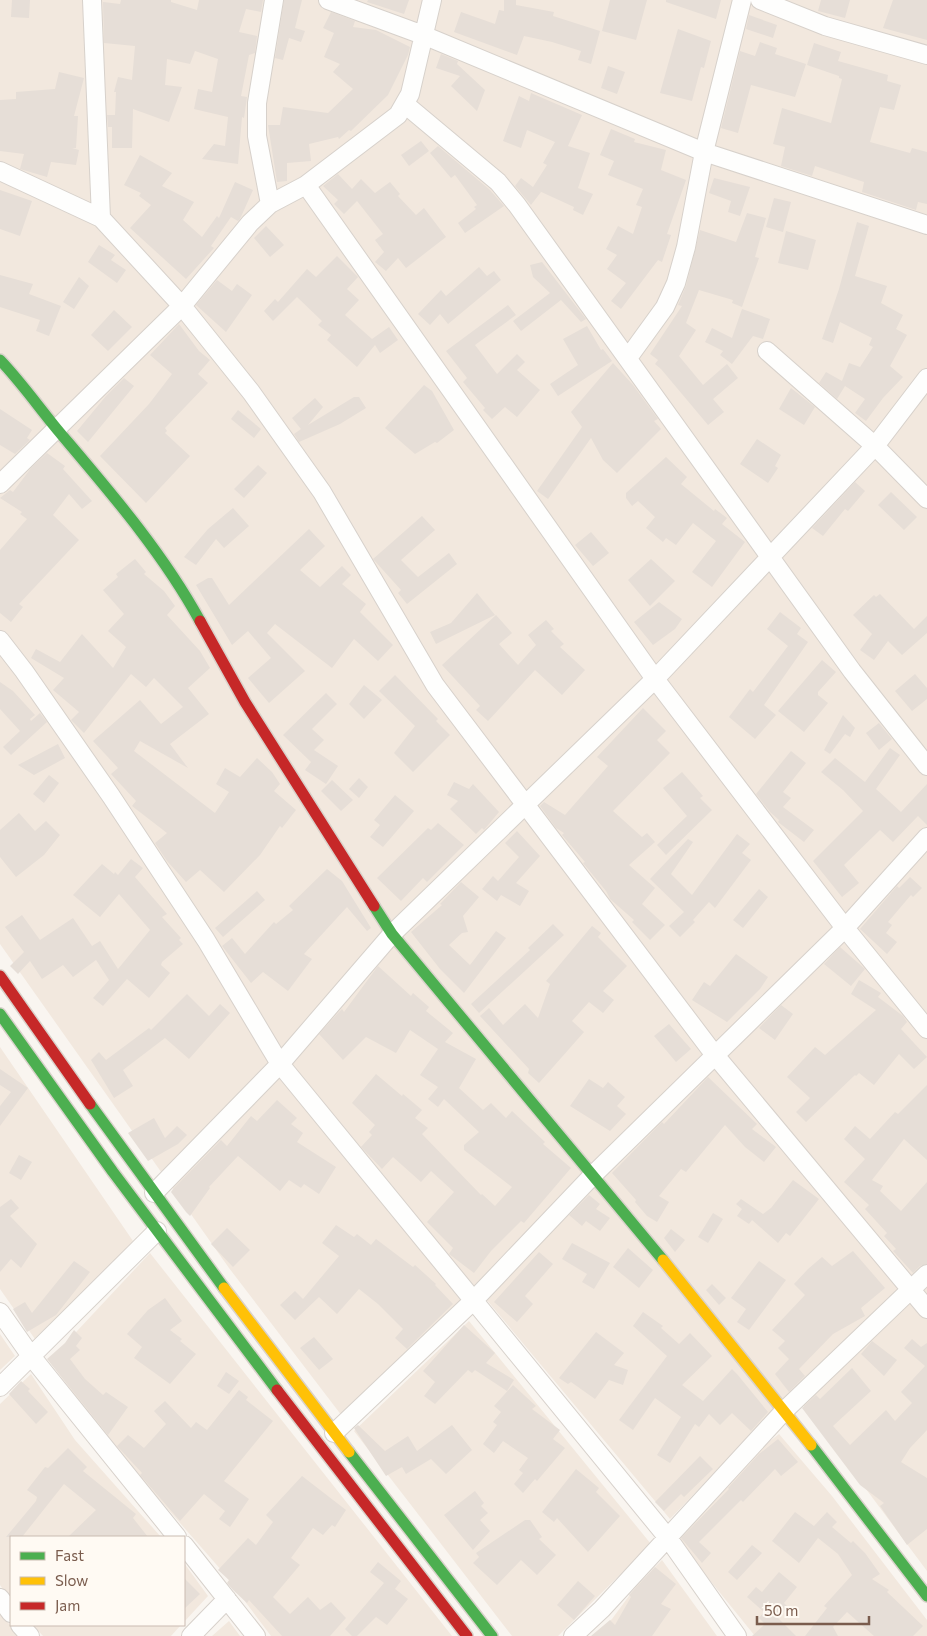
<svg xmlns="http://www.w3.org/2000/svg" width="927" height="1636" font-family="Commissioner,sans-serif">
<rect width="100%" height="100%" fill="#f9f5f0"/>
<!-- residential -->
<path fill="#f2e8de" d="M0,0H927V1571L793,1391L670,1519L475,1286L342,1416L229,1268L0,944Z
M0,1047L133,1241L37,1342L0,1289Z
M150,1253L452,1636H271L222,1571L117,1451L49,1361Z
M469,1321L651,1544L558,1636H512L354,1431Z
M0,1334L15,1356L0,1370Z
M31,1374L75,1440L161,1537H11V1601L0,1585V1404Z
M779,1434L832,1496L927,1620V1636H755L678,1541L759,1450Z
M662,1560L717,1636H592L612,1619L637,1585Z
M184,1563L208,1596L184,1622Z
M0,1613L19,1636H0Z
M229,1621L240,1636H212Z
M33,1625H181L171,1636H43Z"/>
<!-- building -->
<path fill="#e6ded7" d="M12,0H30L29,18L11,17Z
M121,0H171V2L197,10L199,0H263L261,12L246,9L239,32L257,36L255,53L249,55L241,96L247,97L244,118L242,117L238,164L202,159L214,144L225,146L228,117L194,109L198,89L212,92L218,59L195,51L190,64L167,59L165,85L182,87L169,122L133,109L132,148H112V127H108L107,115H115L116,92H114L118,77L132,80L135,46L104,43L103,2L120,4Z
M284,0H302L295,28L305,31L301,42L289,38L283,60L275,58Z
M368,0H409L404,14L367,2Z
M504,0H516V5L554,12L553,16L600,31L591,64L578,60L581,51L552,42L524,36L517,55L454,32L461,12L495,24L499,10L504,11Z
M610,0H647L636,40L602,31Z
M666,0H721L716,19L666,2Z
M821,0H850L845,18L818,11Z
M893,0H927V40L883,28Z
M331,12L355,21L353,27L376,30L410,47L408,55L388,95L351,131L349,130L339,139L338,137L309,144L311,161L287,163V181L277,182L268,125H280L283,107L328,113L353,89L333,72L340,64L324,57L334,33L323,28Z
M749,15L777,25L773,38L746,29Z
M678,29L711,41L704,68L701,67L692,101L660,93Z
M760,42L777,48L775,54L806,64L795,97L751,85L738,133L721,128L740,51L755,56Z
M814,43L841,52L838,61L888,75L887,81L901,85L894,110L880,107L870,142L910,153L912,148L927,152V204L918,202L916,210L862,192L864,182L815,166L812,176L781,166L785,147L773,144L782,108L831,123L842,79L839,78V76L807,65Z
M441,54L458,61L457,64L485,90L477,111L451,86L460,76L436,68Z
M608,66L625,72L617,94L601,88Z
M59,72L84,78L74,116H78L76,148H72L79,150L76,165L51,162L47,177L20,169L24,154L0,151V100L16,99V92L55,89Z
M531,93L582,115L568,146L590,153L578,188L593,194L583,215L573,210L574,207L537,190L541,192L531,205L515,186L521,178L533,187L547,165L543,163L555,142L527,130L521,148L503,141L519,96L529,101Z
M611,129L635,139L634,142L666,150L661,170L686,180L667,234L671,235L662,262L658,260L621,309L611,301L626,283L607,269L617,255L606,249L618,226L633,234L642,207L636,205L643,189L608,175L614,161L600,155Z
M421,141L429,151L409,166L401,155Z
M438,146L490,190L504,206L465,233L458,223L476,209L474,207L477,205L455,175L451,178L430,153Z
M140,155L172,173L162,186L194,202L183,220L202,237L217,216L219,218L235,182L253,190L240,219L238,221L231,217L211,246L214,248L186,279L130,228L151,205L139,196L141,193L124,185Z
M338,174L352,189L361,179L375,193L390,182L400,194L398,196L416,215L424,208L446,237L406,268L398,258L386,271L375,262L384,252L375,240L383,234L357,201L344,214L334,204L338,200L323,186Z
M714,178L750,187L740,216L728,212L731,201L709,193Z
M0,190L32,201L20,236L0,229Z
M774,198L791,202L783,232L766,227Z
M747,213L766,218L755,257L759,258L742,307L732,303L733,300L699,290L686,323L696,330L679,356L703,385L727,364L738,378L713,399L724,412L708,425L661,369L655,364L658,360L650,354L682,306L678,305L686,286L700,230L736,242Z
M857,222L869,226L855,276L887,286L881,303L903,315L896,329L907,335L890,366L903,377L883,398L866,421L855,413L865,399L845,386L837,399L819,383L826,372L842,381L849,363L860,367L873,347L869,345L872,338L840,322L833,343L822,339L839,289Z
M266,226L284,245L270,257L254,238Z
M786,231L816,240L808,270L778,263Z
M99,245L115,255L111,260L126,270L117,283L88,262Z
M337,256L358,277L347,289L359,300L345,315L372,339L389,327L398,340L380,353L375,345L357,367L327,340L331,335L318,325L322,321L297,297L273,321L264,311L275,299L278,302L307,269L316,277Z
M542,262L586,319L581,322L561,300L521,331L513,321L550,293L533,277L530,265Z
M479,267L487,276L494,271L501,280L448,324L440,314L430,325L418,314L441,290L446,296Z
M0,275L33,284L29,294L61,306L49,336L36,331L40,320L0,307Z
M79,277L89,286L74,309L63,302Z
M217,280L232,291L237,284L252,295L226,332L196,305Z
M508,305L516,315L475,345L497,374L517,354L525,362L517,370L540,390L517,417L505,407L492,419L483,410L485,408L463,382L467,378L446,351Z
M742,309L770,319L763,339L753,336L732,364L720,355L723,351L705,342L712,328L732,338Z
M114,310L132,327L108,351L91,335Z
M179,324L199,351L210,360L198,374L208,383L165,428L167,431L165,433L190,456L146,503L100,456L149,404L172,374L150,355Z
M587,326L601,350L603,349L612,361L558,396L550,384L578,365L563,339Z
M613,363L633,385L658,419L654,421L661,429L617,473L603,460L591,438L548,499L537,491L582,427L571,412Z
M124,378L134,386L88,442L77,431L106,396Z
M424,385L432,391L454,430L437,443L435,442L415,454L385,428Z
M791,388L815,407L804,425L779,409Z
M354,397H359L366,408L340,424L299,442L294,434L301,429L292,418L315,398L323,407L308,425Z
M0,409L32,430L27,438L30,440L15,454L0,445Z
M238,410L261,429L254,438L231,419Z
M757,439L781,455L775,466L778,468L768,483L740,464Z
M47,453L65,466L63,469L92,501L82,509L69,494L53,515L79,540L19,604L23,607L11,622L0,613V550L27,519L20,514L22,512L0,498L10,490L13,492L31,468Z
M666,457L687,477L681,484L714,511L715,509L727,518L722,524L745,542L712,587L692,572L716,541L693,523L676,545L666,538L663,542L646,528L655,517L638,501L632,506L626,498V493Z
M258,465L267,473L244,498L234,489Z
M855,482L865,491L848,511L845,509L823,536L812,528Z
M891,492L917,517L904,530L878,505Z
M233,508L249,526L224,548L216,539L196,565L184,557L208,529Z
M422,516L435,530L401,560L418,577L449,553L457,564L407,604L398,593L401,590L373,559Z
M309,529L325,546L300,570L320,587L342,566L351,575L342,584L366,604L360,612L393,645L378,661L354,639L332,668L275,624L267,633L305,671L269,703L248,678L271,658L248,631L232,645L196,585L208,578H212L229,605Z
M591,532L609,553L593,566L575,545Z
M135,559L146,572L144,574L164,591L175,606L167,615L200,651L210,668L188,688L209,714L170,744L188,768L140,741L134,751L215,813L229,792L216,784L225,768L240,777L257,758L272,772L280,784L274,791L296,810L282,828L280,826L260,855L224,892L200,870L186,882L167,861L155,843L167,833L132,806L136,801L111,774L118,768L93,741L140,700L161,724L183,707L154,678L146,687L131,674L84,733L71,720L79,712L53,690L64,678L31,658L36,649L60,662L82,634L113,668L126,647L108,631L124,614L103,590L118,577L116,574Z
M651,559L675,581L650,606L628,580Z
M477,593L495,615L436,644L430,632L451,623Z
M880,594L914,629L927,616V633L902,655L888,641L874,660L860,650L872,634L853,615L874,595L876,597Z
M659,602L682,619L675,629L653,645L634,622Z
M780,612L801,628L797,634L808,642L764,705L776,715L755,739L729,717L750,689L753,692L788,646L767,629Z
M496,615L512,633L499,644L518,665L536,645L528,635L546,620L554,629L551,631L564,644L560,647L585,670L562,695L535,670L488,721L476,710L480,706L442,665Z
M822,660L836,672L818,692V695L828,703L804,732L778,711Z
M915,674L927,688V699L912,711L895,691Z
M395,675L438,719L436,721L450,735L413,772L394,753L415,726L379,691Z
M0,682L13,691L35,715L30,719L31,721L40,713L47,722L11,755L3,747L20,731L0,709Z
M364,685L382,700L364,719L349,704Z
M326,693L337,704L312,729L324,740L314,750L338,766L326,784L305,770L311,762L283,735Z
M643,708L666,731L657,740L670,753L613,811L642,837L647,833L655,842L629,865L655,888L642,904L665,925L650,940L632,922L634,920L610,899L606,891L583,863L585,862L562,835L564,833L556,828L540,806L544,802L565,815L608,766L597,757Z
M843,715L855,728L850,737L845,734L830,754L824,750Z
M879,723L892,739L879,750L866,733Z
M58,744L65,758L34,775L18,765Z
M890,748L900,755L876,789L901,812L927,784V825L918,816L893,842L880,830L844,865L859,883L842,897L813,861L863,811L843,790L821,772L835,758L865,782Z
M791,751L806,763L783,792L791,798L783,807L814,830L804,842L778,822L779,820L770,812L756,794Z
M682,772L703,796L700,798L712,810L666,855L657,845L687,816L663,788Z
M49,775L59,783L44,803L33,794Z
M359,778L368,787L359,798L349,789Z
M332,780L353,800L341,811L321,791Z
M454,782L469,789L473,784L499,812L484,830L482,828L476,834L450,809L458,801L447,795Z
M395,795L414,811L383,847L370,837L380,825L374,820Z
M19,813L35,831L46,821L60,835L44,855L16,877L0,857V830Z
M438,823L464,845L427,882L423,878L401,901L377,878L428,828L431,830Z
M517,831L540,856L516,883L529,891L520,906L501,895L497,901L482,889L493,876L498,881L519,857L505,843Z
M737,834L750,844L742,853L751,860L715,908L709,902L693,920L695,922L680,937L669,926L684,912L650,879L688,839L693,842L671,874L692,895Z
M131,859L143,868L135,877L167,914L162,917L181,938L179,940L183,944L162,962L161,965L170,973L149,998L127,979L103,1006L93,998L109,980L96,960L73,977L63,965L42,979L30,961L18,974L10,966L24,952L5,927L22,915L40,940L73,918L92,946L100,941L118,969L150,930L119,894L100,917L73,895L102,864L114,874L115,872L118,875Z
M327,869L342,881L371,928L367,931L347,907L304,954L312,959L288,991L263,972L251,983L222,946L232,938L245,954L274,922L276,924L293,910L289,906Z
M910,877L922,888L913,897L911,895L888,922L892,925L886,933L897,942L887,954L860,929L897,886L899,888Z
M461,882L479,897L463,916L468,932L462,933L449,945L470,965L496,931L506,938L464,993L440,969L411,932L442,905L440,904Z
M759,889L768,897L743,928L733,920Z
M257,891L265,900L223,937L215,928Z
M553,924L564,935L479,1013L471,1004L530,950L528,948Z
M592,926L601,933L598,937L627,966L603,991L614,1000L603,1013L589,1002L572,1021L584,1032L539,1083L528,1073L529,1069L480,1016L489,1008L503,1025L525,1004L538,1018L550,984L546,981Z
M840,947L865,969L851,986L824,964Z
M736,954L768,977L760,989L727,1022L692,1000L704,982L710,986Z
M378,966L411,996L413,993L429,1007L426,1011L453,1033L445,1042L476,1059L459,1088L483,1110L491,1103L506,1118L512,1111L545,1142L543,1144L571,1168L524,1223L521,1221L491,1251L474,1273L449,1254L453,1248L427,1222L454,1192L431,1171L421,1182L393,1157L382,1169L361,1147L372,1135L369,1132L375,1125L352,1103L376,1074L402,1096L403,1094L422,1110L415,1118L428,1128L422,1134L481,1195L482,1194L495,1206L512,1187L464,1150V1145L479,1132L444,1099L438,1107L428,1099L438,1087L420,1075L438,1049L410,1030L396,1053L366,1037L343,1060L319,1034L338,1013L342,1009L344,1012Z
M859,980L881,993L878,997L903,1016L907,1022L901,1029L927,1057L914,1069L899,1054L874,1085L859,1073L856,1076L855,1075L806,1122L796,1112L810,1098L787,1077L815,1047L825,1055L876,1010L851,994Z
M187,994L209,1016L220,1004L230,1013L189,1059L165,1038L123,1070L133,1086L114,1098L91,1060L99,1052L106,1060L149,1028L151,1030Z
M781,1005L793,1014L775,1040L759,1028Z
M669,1024L691,1049L676,1062L654,1036Z
M0,1069L28,1088L0,1126V1106L11,1092L0,1085Z
M708,1077L757,1124L752,1129L776,1147L764,1162L745,1147L725,1125L686,1172L681,1169L659,1196L669,1202L657,1222L647,1216L635,1202L636,1200L612,1173L662,1122L664,1124Z
M589,1079L603,1088L608,1082L625,1097L617,1106L626,1114L610,1131L570,1106Z
M927,1085V1160L904,1139L872,1180L883,1186L880,1191L901,1211L927,1182V1264L920,1266L913,1273L893,1251L896,1249L884,1236L887,1233L865,1209L869,1205L844,1182L865,1159L844,1139L855,1126L870,1139L895,1112L898,1114Z
M277,1100L297,1118L291,1124L303,1133L297,1142L336,1167L319,1194L304,1184L301,1188L289,1180L280,1191L238,1156L209,1187L210,1188L190,1216L186,1212L171,1192L173,1189L221,1140L227,1146L251,1116L257,1121Z
M154,1118L165,1138L177,1126L187,1135L178,1144L148,1161L128,1133Z
M19,1155L32,1162L21,1180L9,1173Z
M793,1180L819,1199L790,1236L786,1233L778,1243L752,1220L749,1224L737,1216L742,1209L736,1204L741,1199L763,1214L771,1208Z
M589,1195L600,1204L596,1209L610,1218L600,1231L586,1221L582,1226L569,1215Z
M11,1199L19,1208L10,1216L37,1244L21,1268L11,1259L0,1272V1207Z
M713,1213L723,1219L708,1243L698,1237Z
M336,1225L354,1237L357,1234L371,1245L376,1239L413,1267L415,1265L436,1284L435,1285L453,1304L407,1349L395,1338L403,1329L378,1304L359,1289L337,1314L319,1297L295,1320L280,1305L295,1291L303,1299L339,1256L322,1243Z
M227,1228L250,1250L233,1267L211,1244Z
M671,1229L685,1240L675,1252L664,1238Z
M572,1243L610,1263L594,1289L582,1282L587,1274L562,1259Z
M628,1248L653,1270L639,1288L613,1267Z
M853,1251L885,1288L861,1308L865,1316L833,1334L799,1369L805,1376L789,1392L775,1374L789,1359L778,1348L785,1341L772,1330L805,1295L794,1284L808,1269L822,1257L832,1266Z
M539,1252L553,1264L525,1296L533,1304L517,1322L494,1302Z
M74,1261L90,1272L56,1315L27,1332L13,1309L25,1302L32,1313Z
M759,1261L786,1280L749,1330L737,1322L746,1309L731,1298Z
M712,1284L726,1298L719,1305L706,1290Z
M165,1298L182,1321L170,1330L182,1339L180,1341L196,1354L170,1384L134,1358L142,1347L127,1334L148,1310Z
M643,1312L663,1326L661,1328L679,1344L690,1333L712,1356L682,1385L703,1401L732,1369L737,1374L768,1412L751,1431L732,1413L720,1425L709,1414L699,1427L695,1424L670,1463L657,1455L681,1417L655,1398L633,1430L619,1420L667,1356L633,1326Z
M464,1325L495,1353L486,1363L514,1380L507,1391L475,1370L472,1373L468,1370L435,1404L424,1396L435,1382L423,1371Z
M74,1330L82,1338L76,1346L80,1350L70,1359L85,1379L103,1395L106,1392L128,1407L108,1435L47,1359L65,1343Z
M596,1332L624,1353L614,1365L628,1370L623,1385L609,1380L595,1399L571,1382L568,1384L559,1378Z
M314,1337L333,1359L319,1370L300,1348Z
M912,1339L921,1347L927,1343V1430L910,1448L901,1462L927,1478V1529L907,1545L880,1506L884,1503L860,1485L802,1408L816,1395L820,1399L852,1368L871,1391L833,1426L850,1445L886,1410L895,1421L912,1403L901,1392L925,1366L904,1348Z
M872,1341L897,1360L884,1376L861,1354Z
M226,1372L239,1381L229,1394L217,1386Z
M21,1381L30,1389L28,1391L48,1412L36,1424L9,1394Z
M513,1385L536,1406L532,1409L560,1430L553,1439L565,1448L537,1481L535,1479L523,1493L514,1484L523,1473L519,1470L528,1458L503,1441L494,1453L483,1444L497,1425L493,1422L501,1412L494,1406Z
M239,1390L248,1397L246,1400L273,1421L224,1481L249,1499L230,1527L219,1519L225,1511L204,1494L180,1521L140,1475L142,1473L117,1446L128,1435L144,1448L166,1424L154,1411L165,1401L191,1428L196,1422L207,1430Z
M358,1425L385,1451L408,1436L417,1451L452,1425L472,1450L446,1474L431,1459L406,1474L402,1467L386,1476L354,1428Z
M778,1439L798,1462L781,1476L775,1469L743,1502L741,1500L699,1542L711,1553L702,1563L681,1538L729,1489L728,1488L759,1454Z
M68,1448L87,1467L83,1471L136,1514L133,1518L148,1537H68L96,1510L64,1484L22,1537H6L36,1501L37,1497L27,1490L45,1467L48,1468Z
M700,1456L713,1469L684,1497L681,1494L664,1511L655,1502Z
M576,1469L599,1488L596,1492L620,1516L588,1552L557,1518L554,1522L542,1512Z
M302,1476L346,1510L335,1527L332,1525L323,1535L313,1528L291,1558L300,1565L273,1597L290,1614L308,1597L320,1610L331,1602L346,1618L330,1636H282L249,1600L247,1603L233,1590L227,1583L229,1580L218,1570L248,1538L256,1545L273,1522L266,1515Z
M475,1491L484,1503L481,1506L488,1513L480,1520L490,1531L473,1550L444,1515Z
M795,1512L814,1526L827,1512L837,1522L832,1527L851,1543L853,1541L865,1553L880,1574L872,1579L889,1590L887,1592L923,1626L913,1636H874L847,1612L833,1627L838,1636H805L827,1608L824,1606L852,1575L838,1554L818,1538L799,1563L772,1541Z
M525,1520H530L542,1537L539,1539L556,1555L537,1575L521,1560L497,1585L473,1563L479,1557L476,1553Z
M752,1545L762,1553L737,1580L728,1572Z
M378,1562L401,1581L395,1589L408,1599L387,1625L376,1617L357,1636H352L345,1629L384,1583L370,1572Z
M655,1567L676,1584L661,1604L671,1609L652,1636H591L610,1620L615,1625L631,1597L629,1595Z
M779,1572L797,1587L784,1603L788,1607L778,1618L796,1636H752L765,1624L759,1618L764,1612L747,1597L756,1587L762,1592Z
M184,1578L200,1594L184,1609Z
M578,1581L595,1596L574,1620L557,1605Z"/>
<g fill="none" stroke-linecap="round" stroke-linejoin="round">
<!-- street casing -->
<g stroke="#d7d1cb" stroke-width="20">
<path id="street" d="M92,0L101,218
M328,0L423,35L704,152L927,225
M760,0L825,26L927,55
M406,105L498,182L517,205L852,671L927,766
M0,171L101,218L182,306L251,392L322,492L435,685L714,1054L927,1309
M306,185L655,679L845,928L927,1029
M270,204L257,136V103L274,0
M767,351L875,446L927,499
M628,358L665,307L676,283L686,247L704,152L742,0
M0,484L182,306L250,223L270,204L306,185L398,115L410,94L432,0
M0,640L24,671L111,796L206,940L280,1064L668,1538L737,1636
M154,1193L280,1064L392,934L655,679L875,446L927,378
M0,1312L31,1356L177,1537
M0,1387L157,1231
M334,1433L473,1301L594,1174L845,928L927,837
M184,1545L256,1636
M0,1598L11,1613
M20,1625L30,1636
M191,1636L227,1599
M573,1636L602,1609L785,1410L927,1274"/>
</g>
<!-- fast casing -->
<g stroke="#d9d2cb" stroke-width="14">
<path id="fast" d="M0,360C22,383 40,409 61,434C111,493 163,553 200,621
M374,906L392,934L663,1260
M0,1014L113,1172L277,1390
M90,1104L224,1288
M811,1445L927,1596
M349,1452L492,1636"/>
</g>
<!-- slow casing -->
<g stroke="#d9d2cb" stroke-width="14">
<path id="slow" d="M663,1260L811,1445
M224,1288L349,1452"/>
</g>
<!-- jam casing -->
<g stroke="#d9d2cb" stroke-width="14">
<path id="jam" d="M200,621L245,702L374,906
M0,976L90,1104
M277,1390L467,1636"/>
</g>
<!-- street -->
<use href="#street" stroke="#fefefd" stroke-width="18"/>
<!-- fast -->
<use href="#fast" stroke="#4caf50" stroke-width="11"/>
<!-- slow -->
<use href="#slow" stroke="#ffc107" stroke-width="11"/>
<!-- jam -->
<use href="#jam" stroke="#c62828" stroke-width="11"/>
</g>
<!-- legend -->
<rect x="10" y="1536" width="175" height="90" fill="#fffaf3" stroke="#cabbb1"/>
<rect x="20" y="1552" width="25" height="8" fill="#4caf50" stroke="#cabbb1"/>
<text x="55" y="1561" font-size="15" fill="#7a5c4d">Fast</text>
<rect x="20" y="1577" width="25" height="8" fill="#ffc107" stroke="#cabbb1"/>
<text x="55" y="1586" font-size="15" fill="#7a5c4d">Slow</text>
<rect x="20" y="1602" width="25" height="8" fill="#c62828" stroke="#cabbb1"/>
<text x="55" y="1611" font-size="15" fill="#7a5c4d">Jam</text>
<!-- scale -->
<path d="M757 1616v8h112v-8" fill="none" stroke="#7a5c4d" stroke-width="2.5"/>
<text x="764" y="1616" font-size="15" fill="#7a5c4d" stroke="#fffaf3" stroke-width="4" paint-order="stroke">50 m</text>
</svg>
